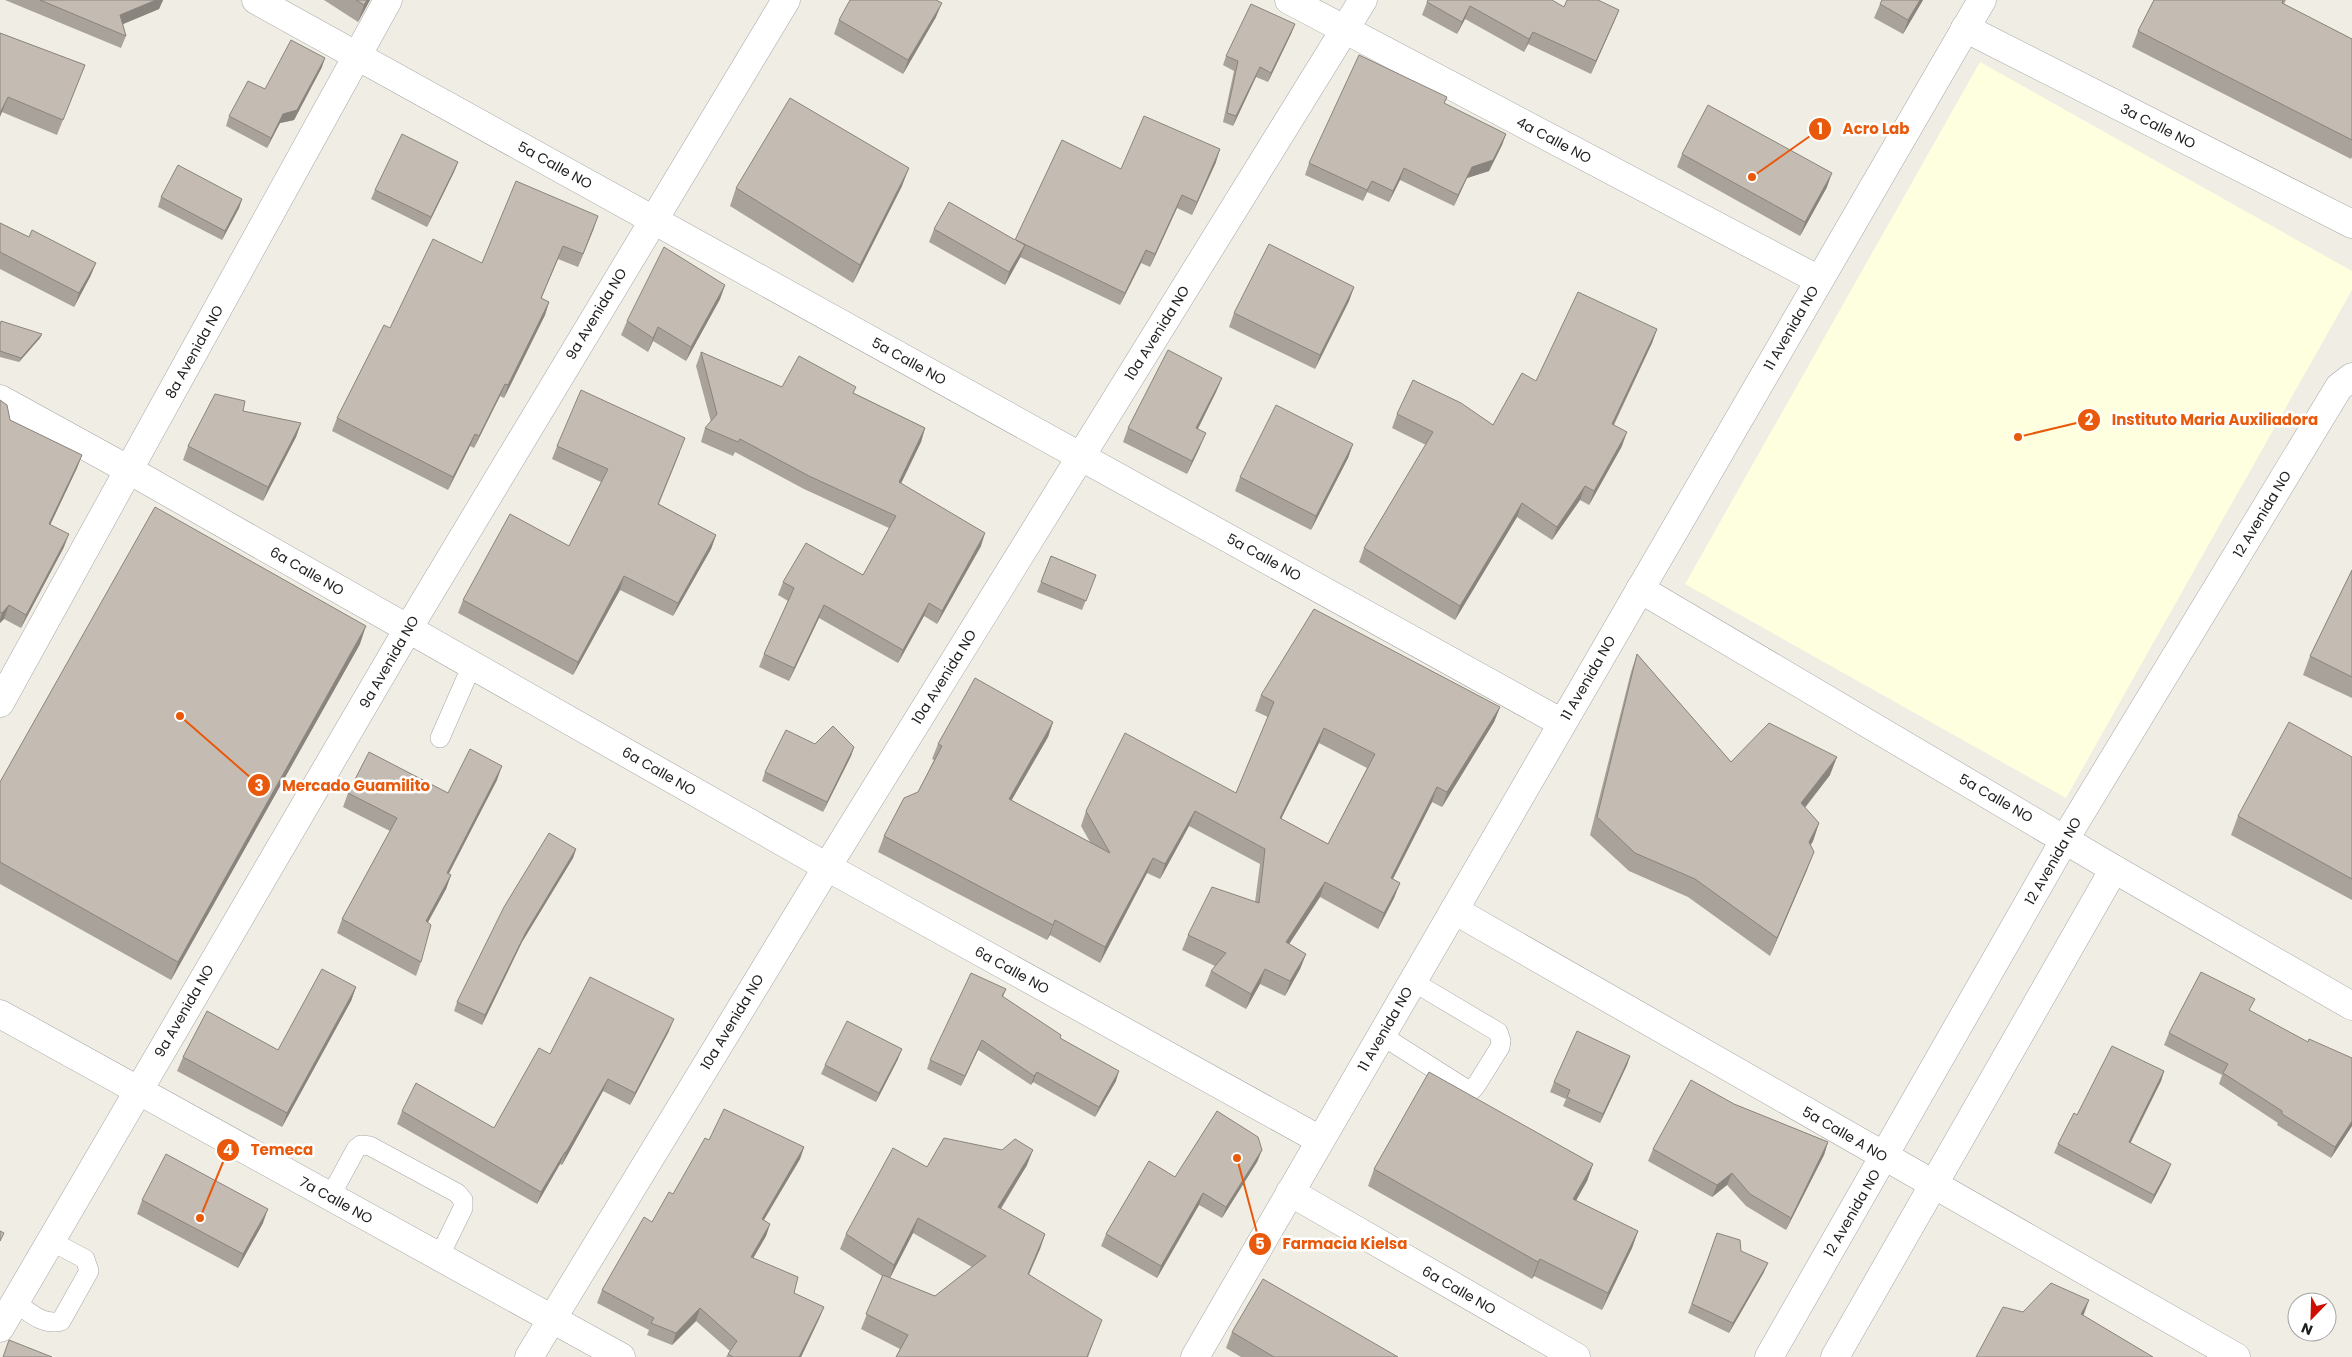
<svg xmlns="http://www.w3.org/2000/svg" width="2352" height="1357" font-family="Poppins,sans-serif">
<rect width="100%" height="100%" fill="#f0ede4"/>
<!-- education -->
<path fill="#fdffde" d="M1980,62L2352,271V290L2066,798L1685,584Z"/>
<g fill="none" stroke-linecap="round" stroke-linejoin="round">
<!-- service casing -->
<g stroke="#a5a5a5" stroke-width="20">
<path id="service" d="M440,738L472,665
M1381,1035L1466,1089H1473L1477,1084L1500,1047L1501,1041L1498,1032L1412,981
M330,1197L356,1149L361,1145L370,1146L457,1193L463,1200V1208L439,1257
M15,1302C29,1312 43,1326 61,1321L89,1271L85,1259L51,1241"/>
</g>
<!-- minor casing -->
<g stroke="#a5a5a5" stroke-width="29">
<path id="minor" d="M256,0L1562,723
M1289,0L1819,280
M1965,28L2352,224
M0,399L129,470L827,867L1320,1140
M1640,589L2114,869L2352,1006
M0,703L388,0
M1454,910L2236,1357
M1290,1192L1576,1357
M0,1328L408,629L786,0
M529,1357L827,867L1363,0"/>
</g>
<!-- tertiary casing -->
<g stroke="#a5a5a5" stroke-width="29">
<path id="tertiary" d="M0,1014L621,1357
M1195,1357L1982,0
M1769,1357L2065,839L2339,387L2352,377
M1835,1357L2114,869"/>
</g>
<!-- service -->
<use href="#service" stroke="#fff" stroke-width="19"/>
<!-- minor -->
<use href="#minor" stroke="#fff" stroke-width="28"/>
<!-- tertiary -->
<use href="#tertiary" stroke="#fff" stroke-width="28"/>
</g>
<!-- wall -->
<path fill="#a9a29a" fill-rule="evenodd" d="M5,0H163L159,9L123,24L126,36L121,48Z
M324,0H370L358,22Z
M1882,0H1923L1903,34L1874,18L1880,4Z
M2154,0H2286L2284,4L2352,39V157L2351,159L2132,47L2138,31Z
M1427,2L1564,7L1619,10L1614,22L1591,74L1528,44L1524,52L1465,19L1457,34L1422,15Z
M936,17L903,74L834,34L839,20Z
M1295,24L1291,34L1268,82L1256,77L1233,126L1223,122L1234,71L1223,65L1226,56Z
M0,33L85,65L57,135L2,112Z
M322,67L294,120L280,123L267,148L226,126L229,116L265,89Z
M1447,97L1444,104L1506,134L1502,145L1489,171L1467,178L1454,206L1400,180L1389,202L1367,192L1363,201L1305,175L1309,163Z
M1682,154L1827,187L1800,236L1677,167Z
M458,162L454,172L427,227L371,199L375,190Z
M1216,162L1192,215L1177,208L1150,267L1141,263L1120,305L1020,257L1005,285L929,242L934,229L1015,240L1121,169Z
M902,186L853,283L730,206L736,188Z
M161,197L242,199L239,208L222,240L158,207Z
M0,223L29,237L96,263L90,277L74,307L0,269Z
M594,228L578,267L558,259L541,298L549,302L545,315L504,398L500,396L474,448L470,446L448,490L332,431L337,418L390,328Z
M725,285L720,299L686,361L653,341L648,352L621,335L627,321Z
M1354,287L1349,301L1315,369L1229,327L1234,313Z
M0,324L42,334L40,338L19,362L0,357Z
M1657,329L1652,343L1614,425L1622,446L1589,505L1580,500L1552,540L1517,517L1455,620L1359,562L1364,548L1426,445L1392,428L1397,414L1493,425L1536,381Z
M701,352L782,387L854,393L925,428L921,442L901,483L981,546L937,624L924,616L898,663L819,618L789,681L759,667L764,654L788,601L778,595L783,582L863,575L889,528L804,489L735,452L733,456L701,442L705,428L711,422L696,366Z
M1222,378L1216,392L1198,429L1200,447L1187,474L1123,442L1128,428Z
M0,400L10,420L82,455L77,468L50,525L64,547L21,628L4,619L0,623Z
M243,411L301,423L296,437L263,501L183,460L188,446Z
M1353,444L1348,458L1311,530L1235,491L1240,477Z
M557,446L680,452L659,504L716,535L711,549L673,616L620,590L573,675L458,613L463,600L569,546L601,482L552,459Z
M1051,556L1096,575L1082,610L1037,592Z
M2352,570V698L2303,675L2310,656Z
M360,644L171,980L0,884V782Z
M1637,654L1731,762L1830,775L1805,808L1819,823L1813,841L1810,846L1807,870L1770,956L1688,897L1629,871L1590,835L1631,672Z
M1261,695L1500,707L1494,722L1442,807L1432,802L1393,879L1400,883L1394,898L1378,929L1320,897L1289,944L1306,954L1300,969L1285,996L1260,984L1246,1009L1205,986L1211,971L1215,966L1182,950L1188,935L1255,902L1260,864L1189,826L1160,879L1147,873L1100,963L1050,935L1047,940L878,852L884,836L918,792L934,760L932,759L938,744L1053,722L1048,737L1011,801L1090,842L1081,826L1086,811L1236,793L1268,717L1255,711ZM1319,743L1367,768L1328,844L1281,819Z
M815,744L854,747L851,756L823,812L762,781L765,772Z
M2352,757V900L2231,835L2238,816Z
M497,780L448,874L451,875L446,889L428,922L421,962L416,976L337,933L342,919L390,831L343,807L348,793H448Z
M576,849L573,858L522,942L482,1025L454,1011L457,1002Z
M356,987L351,1001L282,1127L177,1071L183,1057L278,1050Z
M1006,989L1003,997L1060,1038L1116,1081L1095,1117L1033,1082L1031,1085L978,1050L961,1086L927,1069L930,1060Z
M2250,1011L2352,1126L2331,1158L2277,1125L2278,1123L2219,1084L2222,1075L2164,1045L2169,1033Z
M669,1031L630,1105L603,1091L562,1165L560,1164L537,1204L397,1124L402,1111L494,1128L550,1054Z
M1630,1056L1627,1065L1600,1123L1563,1106L1566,1099L1550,1092L1554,1082Z
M898,1059L876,1102L821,1074L825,1065Z
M2164,1071L2161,1081L2130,1143L2167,1174L2151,1204L2054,1153L2058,1144L2077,1115Z
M1734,1104L1828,1142L1824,1155L1786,1230L1746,1206L1727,1185L1712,1197L1648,1161L1653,1149Z
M709,1140L804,1147L800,1159L764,1220L770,1224L766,1236L753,1258L794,1293L824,1307L819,1319L801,1357H726L730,1351L696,1321L672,1345L647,1335L649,1330L597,1303L602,1290L673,1194Z
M1262,1150L1257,1162L1222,1218L1199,1205L1157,1278L1101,1246L1106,1234L1175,1177Z
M1593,1164L1587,1181L1576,1201L1638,1231L1632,1248L1602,1310L1534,1276L1532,1279L1368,1186L1374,1169Z
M1027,1165L1001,1209L1045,1234L1040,1249L1029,1275L1096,1335L1088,1357H896L900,1349L861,1329L882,1276L840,1249L846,1234L927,1167ZM913,1233L972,1267L935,1296L890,1278Z
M142,1200L263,1223L238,1268L137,1214Z
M1717,1233L1741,1251L1764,1272L1729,1333L1688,1313Z
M1232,1332L1398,1357H1241L1226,1348Z"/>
<!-- shaded-wall -->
<path fill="#89847d" d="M156,0H163L159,9L116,27L120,15Z
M367,0H370L358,22L364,5Z
M1920,0H1923L1903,34L1908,20Z
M942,3L936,17L903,74L908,60Z
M1470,6L1465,19L1457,34L1462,22Z
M1619,10L1614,22L1591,74L1596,61Z
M1295,24L1291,34L1268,82L1271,73Z
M1533,32L1528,44L1524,52L1529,39Z
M325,58L322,67L294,120L280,123L267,148L271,138L283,114Z
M1260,67L1256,77L1233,126L1236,116Z
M8,97L0,117V113Z
M1506,134L1502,145L1489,171L1467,178L1454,206L1458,195L1472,167Z
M1220,149L1216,162L1192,215L1197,202Z
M458,162L454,172L427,227L431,217Z
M909,168L902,186L853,283L860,265Z
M1404,168L1400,180L1389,202L1393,191Z
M1832,173L1827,187L1800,236L1805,222Z
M1372,181L1367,192L1363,201L1367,190Z
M1182,195L1177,208L1150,267L1155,254Z
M242,199L239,208L222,240L225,231Z
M598,216L594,228L578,267L583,254Z
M1025,245L1020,258L1005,285L1009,272Z
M563,246L558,259L536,311L541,298Z
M1146,250L1141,263L1120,305L1125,293Z
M96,263L90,277L74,307L79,293Z
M725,285L720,299L686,361L691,347Z
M1354,287L1349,301L1315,369L1320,355Z
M549,302L545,315L504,398L508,385Z
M658,327L653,341L648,352L653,338Z
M1657,329L1652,343L1607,438L1612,424Z
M42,334L40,338L19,362L21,358Z
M1222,378L1216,392L1191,442L1196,428Z
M505,384L500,396L474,448L479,436Z
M301,423L296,437L263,501L268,487Z
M925,428L921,442L895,496L899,482Z
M1627,432L1622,446L1589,505L1594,491Z
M1206,433L1200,447L1187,474L1192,461Z
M475,434L470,446L448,490L453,477Z
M1353,444L1348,458L1311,530L1316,516Z
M82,455L77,468L44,538L49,524Z
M1585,486L1580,500L1552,540L1557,527Z
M1522,503L1517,517L1455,620L1460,606Z
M985,533L981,546L937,624L942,611Z
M69,534L64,547L21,628L26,615Z
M716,535L711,549L673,616L678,603Z
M624,576L620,590L573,675L578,662Z
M929,603L924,616L898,663L903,650Z
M9,605L4,619L0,623V619L2,613Z
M824,605L819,618L789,681L794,668Z
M366,626L360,644L171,980L178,962Z
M1500,707L1494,722L1442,807L1447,792Z
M1053,722L1048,737L1003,815L1009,799Z
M1324,728L1319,743L1274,833L1280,818Z
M854,747L851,756L823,812L827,802Z
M1837,757L1830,775L1794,821L1801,803Z
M502,766L497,780L442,887L447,873Z
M1437,787L1432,802L1385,894L1391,878Z
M1195,811L1189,826L1160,879L1165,864Z
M1819,823L1813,841L1802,860L1809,842Z
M576,849L573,858L522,942L482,1025L485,1015L526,932Z
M1814,852L1807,870L1770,956L1777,938Z
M1153,858L1147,873L1100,963L1105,947Z
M451,875L446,889L421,935L426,921Z
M1325,882L1320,897L1280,958L1286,942Z
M1400,883L1394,898L1378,929L1384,913Z
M1055,920L1050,935L1047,940Z
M1306,954L1300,969L1285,996L1290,981Z
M1265,969L1260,984L1246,1009L1251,994Z
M356,987L351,1001L282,1127L287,1113Z
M674,1019L669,1031L630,1105L635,1093Z
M982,1040L978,1050L961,1086L965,1076Z
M902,1049L898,1059L876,1102L879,1093Z
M1630,1056L1627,1065L1600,1123L1603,1114Z
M1119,1071L1116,1081L1095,1117L1099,1107Z
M2164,1071L2161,1081L2126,1152L2129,1142Z
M1037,1072L1033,1082L1031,1085L1034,1076Z
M608,1079L603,1091L562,1165L566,1152Z
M2352,1121V1126L2331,1158L2335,1147Z
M1828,1142L1824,1155L1786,1230L1791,1218Z
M804,1147L800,1159L757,1231L762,1219Z
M1033,1150L1027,1165L992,1222L998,1207Z
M1262,1150L1257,1162L1222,1218L1226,1207Z
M565,1152L560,1164L537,1204L541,1192Z
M1593,1164L1587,1181L1567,1216L1573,1199Z
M2171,1164L2167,1174L2151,1204L2154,1195Z
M1732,1173L1727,1185L1712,1197L1717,1185Z
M1203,1193L1199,1205L1157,1278L1161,1266Z
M268,1209L263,1223L238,1268L243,1254Z
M918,1218L913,1233L889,1280L894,1265Z
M770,1224L766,1236L747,1269L751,1257Z
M1638,1231L1632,1248L1602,1310L1608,1293Z
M1045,1234L1040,1249L1022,1289L1028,1274Z
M1540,1259L1534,1276L1532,1279L1538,1262Z
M1768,1263L1764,1272L1729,1333L1733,1323Z
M2089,1300L2084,1314L2076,1327L2081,1314Z
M824,1307L819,1319L801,1357H799Z
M700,1308L696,1321L672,1345L676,1333Z"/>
<!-- building -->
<path fill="#c4bcb3" stroke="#89847d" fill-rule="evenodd" d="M40,0H156L120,15L126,36Z
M356,0H367L364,5Z
M850,0H936L942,3L908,60L839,20Z
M1428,0H1552L1564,7L1567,0H1598L1619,10L1596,61L1533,32L1529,39L1470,6L1462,22L1427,2Z
M1882,0H1920L1908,20L1880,4Z
M2154,0H2283L2282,3L2352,39V140L2138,31Z
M1251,4L1295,24L1271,73L1260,67L1236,116L1227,113L1238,61L1226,56Z
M0,33L85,65L63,120L8,97L0,113Z
M291,40L325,58L297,110L283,114L271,138L229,116L248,81L265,89Z
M1359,55L1447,97L1444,103L1506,134L1493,160L1472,167L1458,195L1404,168L1393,191L1372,181L1367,190L1309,163Z
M790,98L909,168L860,265L736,188Z
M1708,105L1832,173L1805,222L1682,154Z
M1144,116L1220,149L1197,202L1182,195L1155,254L1146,250L1125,293L1016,240L1025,245L1009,272L934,229L949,202L1015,240L1062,140L1121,169Z
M402,134L458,162L431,217L375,190Z
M178,165L242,199L225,231L161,197Z
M516,181L598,216L583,254L563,246L541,298L549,302L508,385L505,384L479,436L475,434L453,477L337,418L384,325L390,328L433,239L482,263Z
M0,223L29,237L32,230L96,263L79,293L0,252Z
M1269,244L1354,287L1320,355L1234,313Z
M664,247L725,285L691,347L658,327L653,338L627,321Z
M1578,292L1657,329L1612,424L1627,432L1594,491L1585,486L1557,527L1522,503L1460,606L1364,548L1433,432L1397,414L1413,380L1461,403L1493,425L1522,373L1536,381Z
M1,321L42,334L21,358L0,351V325Z
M1168,350L1222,378L1196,428L1206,433L1192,461L1128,428Z
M701,352L782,387L799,356L856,387L853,393L925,428L899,482L985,533L942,611L929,603L903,650L824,605L794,668L764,654L794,588L783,582L806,543L863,575L896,516L809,476L740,439L738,442L705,428L717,414Z
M581,390L685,438L658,504L716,535L678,603L624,576L578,662L463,600L510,514L569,546L608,469L557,446Z
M215,394L245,401L243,411L301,423L268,487L188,446Z
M0,400L7,405L10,420L82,455L49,524L69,534L26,615L9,605L2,613L0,612Z
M1276,405L1353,444L1316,516L1240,477Z
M155,507L366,626L178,962L0,862V782Z
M1051,556L1096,575L1086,601L1041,582Z
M2352,570V677L2310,656Z
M1314,609L1500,707L1447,792L1437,787L1391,878L1400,883L1384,913L1325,882L1286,942L1306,954L1290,981L1265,969L1251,994L1211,971L1226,953L1188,935L1212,887L1259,903L1265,849L1195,811L1165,864L1153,858L1105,947L1055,920L1053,925L884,836L904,798L918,792L942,746L938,744L975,678L1053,722L1009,799L1110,853L1086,811L1125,733L1236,793L1274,702L1261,695ZM1324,728L1375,754L1328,844L1280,818Z
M1637,654L1731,762L1769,723L1837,757L1801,803L1819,823L1809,842L1814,852L1777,938L1695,879L1635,853L1597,817Z
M2289,722L2352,757V879L2238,816Z
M833,726L854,747L827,802L765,772L786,730L815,744Z
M470,749L502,766L447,873L451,875L426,921L431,925L421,962L342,919L397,818L348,793L369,752L448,793Z
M549,833L576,849L526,932L485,1015L457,1002L504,907Z
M322,969L356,987L287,1113L183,1057L207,1011L278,1050Z
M2201,972L2255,999L2249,1010L2308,1042L2309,1039L2352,1058V1121L2335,1147L2282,1114V1111L2223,1073L2228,1064L2169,1033Z
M971,973L1006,989L1002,996L1061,1035L1060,1038L1119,1071L1099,1107L1037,1072L1034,1076L982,1040L965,1076L930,1060Z
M590,977L674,1019L635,1093L608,1079L566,1152H565L541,1192L402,1111L416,1083L494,1128L539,1048L550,1054Z
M847,1021L902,1049L879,1093L825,1065Z
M1577,1031L1630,1056L1603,1114L1567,1097L1570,1090L1554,1082Z
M2112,1046L2164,1071L2129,1142L2171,1164L2154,1195L2058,1144L2074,1113L2077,1115Z
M1429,1072L1593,1164L1573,1199L1638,1231L1608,1293L1540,1259L1538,1262L1374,1169Z
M1691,1080L1734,1104L1828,1142L1791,1218L1750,1194L1732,1173L1717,1185L1653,1149Z
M724,1109L804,1147L762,1219L770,1224L751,1257L798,1277L794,1293L824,1307L799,1357H733L728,1354L737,1341L700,1308L676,1333L651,1323L654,1318L602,1290L644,1217L652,1222L669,1192L673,1194L705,1138L709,1140Z
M1217,1111L1258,1137L1262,1150L1226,1207L1203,1193L1161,1266L1106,1234L1149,1161L1175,1177Z
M944,1138L1002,1150L1015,1139L1033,1150L998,1207L1045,1234L1028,1274L1102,1320L1087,1357H896L908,1335L866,1314L883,1275L935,1296L986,1256L918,1218L894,1265L846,1234L893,1148L927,1167Z
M166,1154L268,1209L243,1254L142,1200Z
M0,1231L4,1233L0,1241Z
M1717,1233L1740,1240L1741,1251L1768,1263L1733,1323L1692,1304Z
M1263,1279L1398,1357H1274L1232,1332Z
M2051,1283L2089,1300L2081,1314L2153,1357H1976L2003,1307L2023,1312Z
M9,1340L52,1357H3Z"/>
<g text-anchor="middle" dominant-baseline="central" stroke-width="5" stroke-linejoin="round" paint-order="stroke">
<!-- street labels -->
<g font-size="14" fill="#1e1e1e" stroke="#fff">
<text transform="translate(2158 126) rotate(27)">3a Calle NO</text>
<text transform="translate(1554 140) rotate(28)">4a Calle NO</text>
<text transform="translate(555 165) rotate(29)">5a Calle NO</text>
<text transform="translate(596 314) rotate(-59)">9a Avenida NO</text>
<text transform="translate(1791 328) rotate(-60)">11 Avenida NO</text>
<text transform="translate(1157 333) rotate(-58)">10a Avenida NO</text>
<text transform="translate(194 352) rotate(-61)">8a Avenida NO</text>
<text transform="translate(909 361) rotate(29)">5a Calle NO</text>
<text transform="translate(2262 514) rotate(-59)">12 Avenida NO</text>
<text transform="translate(1264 557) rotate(29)">5a Calle NO</text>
<text transform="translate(307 571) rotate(30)">6a Calle NO</text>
<text transform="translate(389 662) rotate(-60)">9a Avenida NO</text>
<text transform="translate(944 677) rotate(-58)">10a Avenida NO</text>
<text transform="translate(1588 678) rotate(-60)">11 Avenida NO</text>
<text transform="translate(659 771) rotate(30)">6a Calle NO</text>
<text transform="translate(1996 798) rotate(30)">5a Calle NO</text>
<text transform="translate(2053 861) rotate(-60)">12 Avenida NO</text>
<text transform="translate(1012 970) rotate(29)">6a Calle NO</text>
<text transform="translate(184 1011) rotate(-60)">9a Avenida NO</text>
<text transform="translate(732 1022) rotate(-59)">10a Avenida NO</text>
<text transform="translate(1385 1029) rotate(-60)">11 Avenida NO</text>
<text transform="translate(1845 1134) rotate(30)">5a Calle A NO</text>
<text transform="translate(336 1200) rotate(29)">7a Calle NO</text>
<text transform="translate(1852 1213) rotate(-60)">12 Avenida NO</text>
<text transform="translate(1459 1290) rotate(30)">6a Calle NO</text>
</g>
</g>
<!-- callouts -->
<path fill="none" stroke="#e8590c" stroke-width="2" d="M1752 177L1820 129M2018 437L2089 420M180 716L259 785M200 1218L228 1150M1237 1158L1260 1244"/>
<g fill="#e8590c" stroke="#fff" stroke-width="2">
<circle cx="1752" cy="177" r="5"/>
<circle cx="2018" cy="437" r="5"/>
<circle cx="180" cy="716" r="5"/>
<circle cx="200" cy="1218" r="5"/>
<circle cx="1237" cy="1158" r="5"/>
<circle cx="1820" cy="129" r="12"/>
<circle cx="2089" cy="420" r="12"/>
<circle cx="259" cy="785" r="12"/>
<circle cx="228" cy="1150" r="12"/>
<circle cx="1260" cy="1244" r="12"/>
</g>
<g font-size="15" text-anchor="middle" font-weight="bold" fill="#fff">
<text x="1820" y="134">1</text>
<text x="2089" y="425">2</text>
<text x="259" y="791">3</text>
<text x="228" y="1155">4</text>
<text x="1260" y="1249">5</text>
</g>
<g font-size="15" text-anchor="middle" font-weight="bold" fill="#e8590c" stroke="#fff" stroke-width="5" stroke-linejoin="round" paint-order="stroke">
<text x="1876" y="134">Acro Lab</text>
<text x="2215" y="425">Instituto Maria Auxiliadora</text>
<text x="356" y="791">Mercado Guamilito</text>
<text x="282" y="1155">Temeca</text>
<text x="1345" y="1249">Farmacia Kielsa</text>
</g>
<!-- north arrow -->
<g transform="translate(2312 1317) rotate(203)"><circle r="24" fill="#ffffff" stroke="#a5a5a5"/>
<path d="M0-4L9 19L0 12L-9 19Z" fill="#cd0e00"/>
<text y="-8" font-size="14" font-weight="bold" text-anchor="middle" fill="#1e1e1e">N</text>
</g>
</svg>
